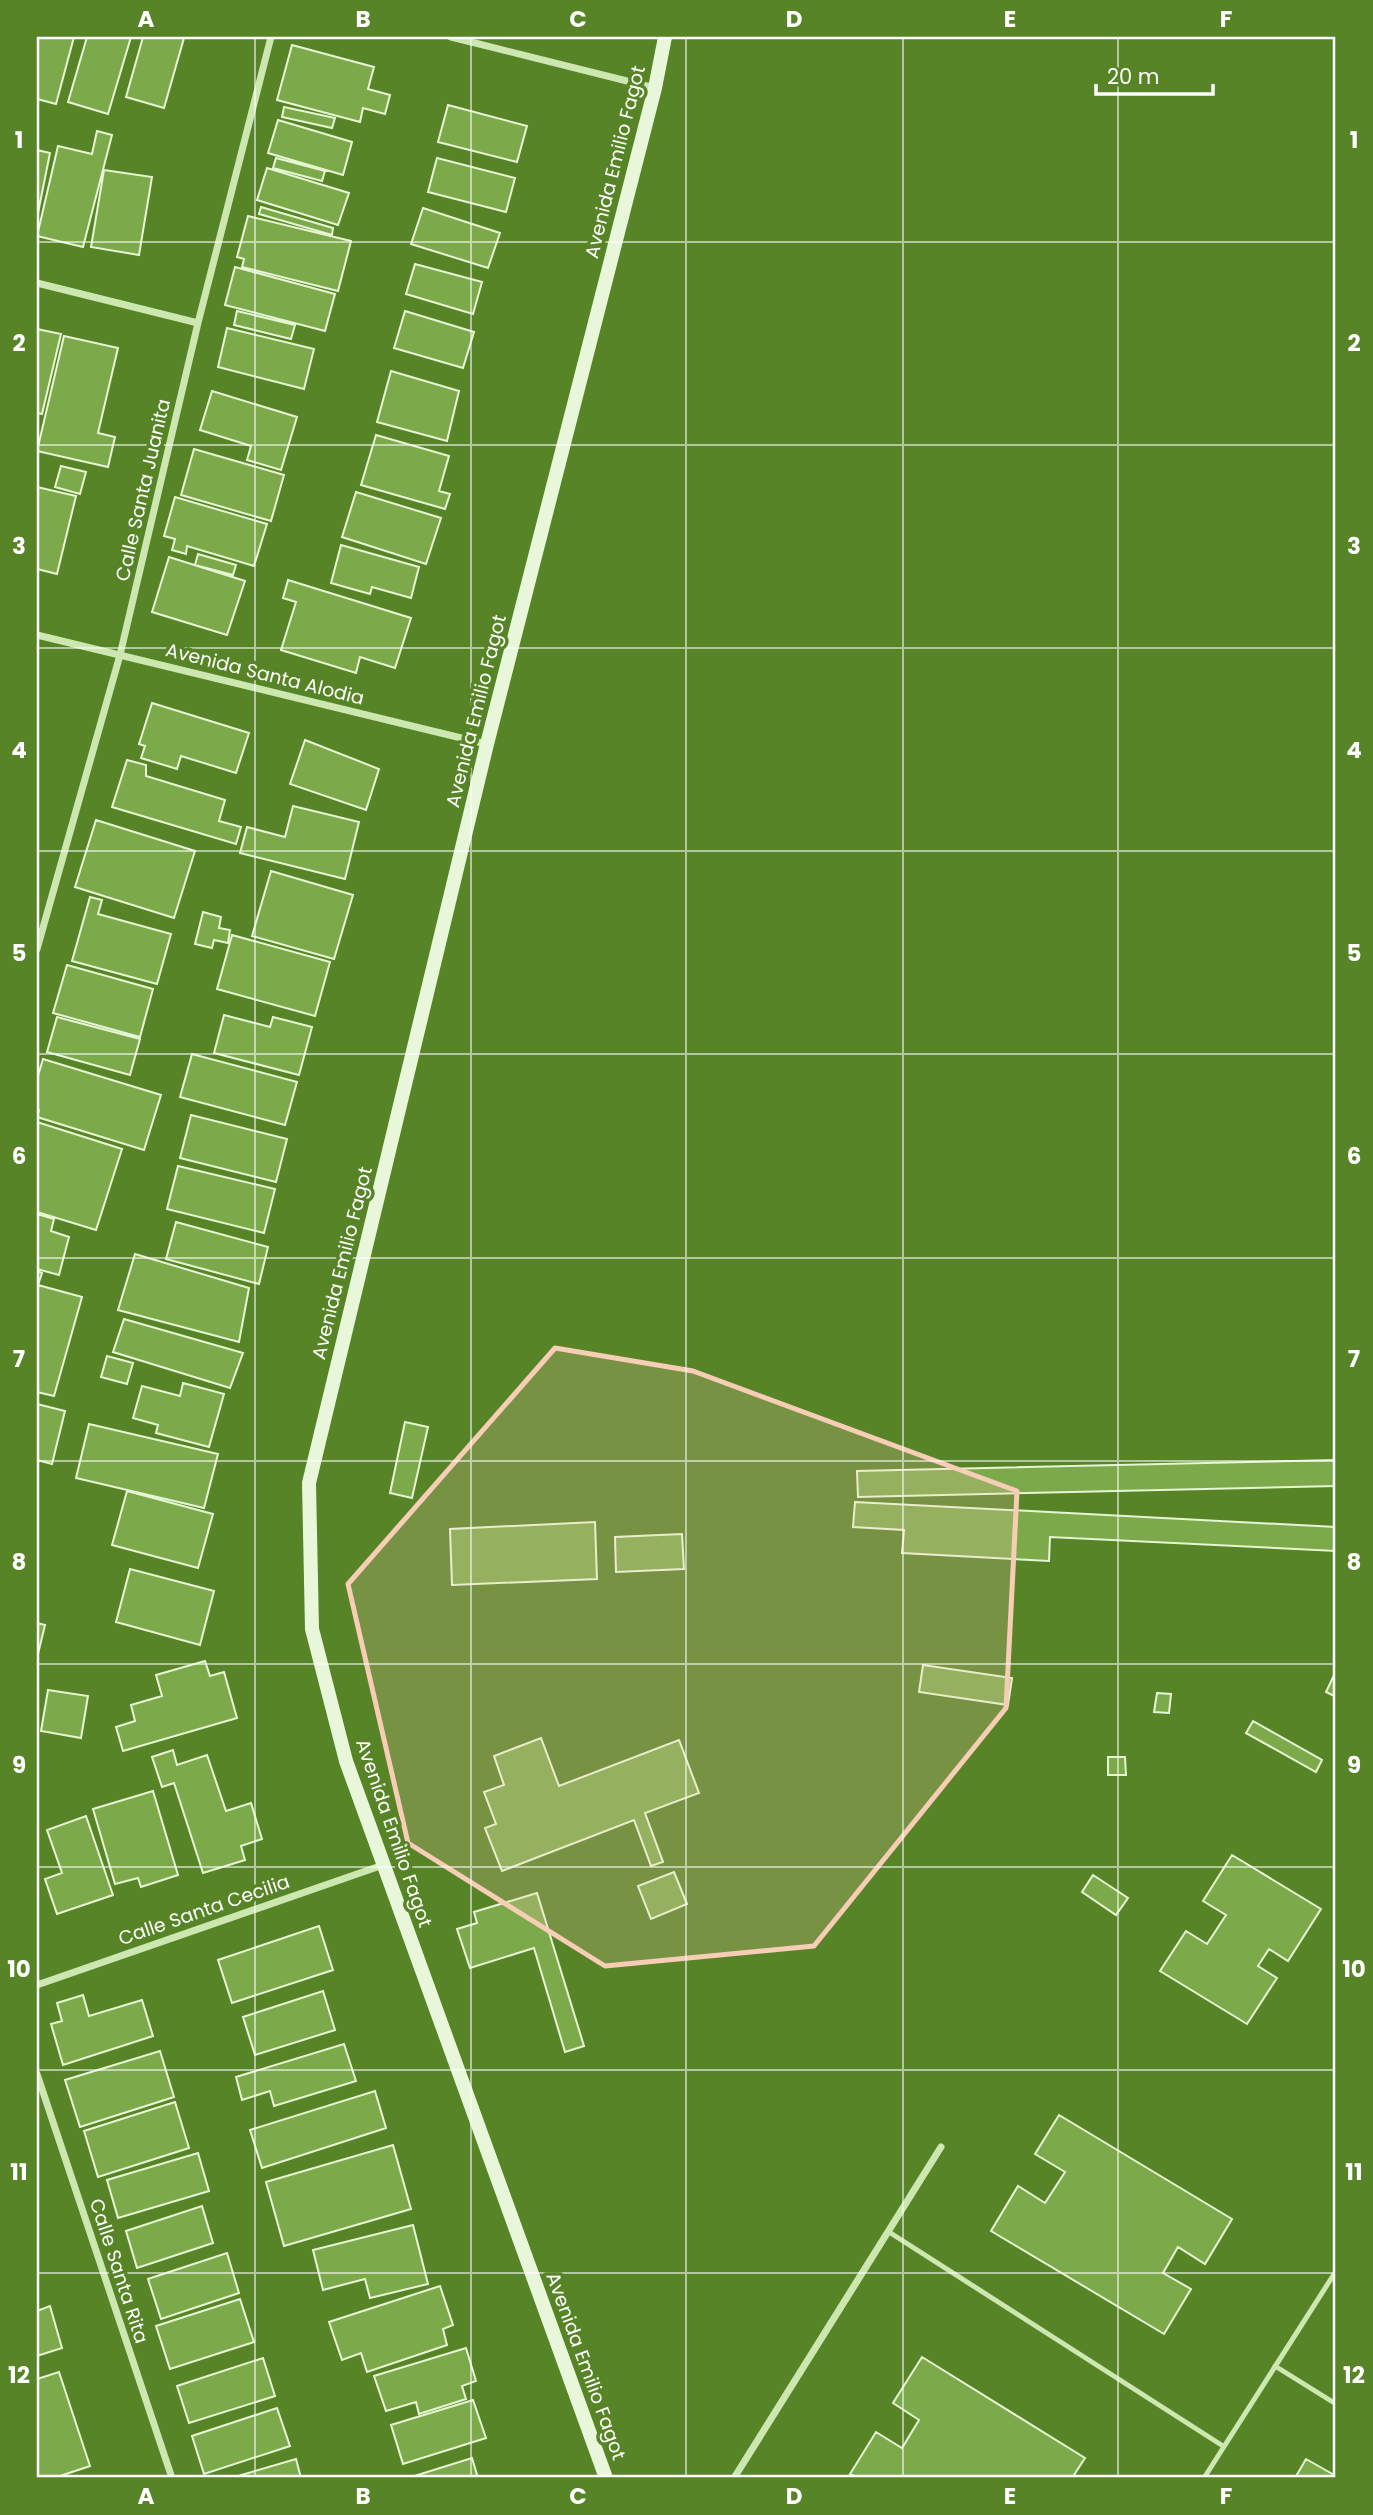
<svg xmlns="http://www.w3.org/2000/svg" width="1373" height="2515" font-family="Poppins,sans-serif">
<rect width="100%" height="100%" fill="#568426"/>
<!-- building -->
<path fill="#7caa4b" stroke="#e6f6d3" stroke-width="2" d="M37,37H74L56,104L37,99Z
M87,37H131L108,114L68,102Z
M143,37L184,38L164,108L126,97Z
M292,45L374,67L368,89L390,95L385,114L363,108L360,122L277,100Z
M448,105L527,126L517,162L438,142Z
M284,107L335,118L332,128L282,117Z
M278,120L352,142L343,175L268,153Z
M97,131L112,135L83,247L37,236L58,146L92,154Z
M37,150L50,153L37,218Z
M276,158L325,171L322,181L273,168Z
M437,158L515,178L506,212L428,192Z
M267,168L349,193L338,225L257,200Z
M104,170L152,177L139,255L91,247Z
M261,207L333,228L332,235L259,214Z
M423,208L500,233L488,268L411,244Z
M248,216L351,241L338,291L242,267L244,259L237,257Z
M415,264L482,282L473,314L406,294Z
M235,267L335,294L325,331L225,305Z
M237,311L295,325L291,339L234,325Z
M405,311L474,332L463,368L394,348Z
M227,328L314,349L304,389L218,367Z
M37,329L61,334L42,414L37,413Z
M64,336L118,348L98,433L115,437L108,467L37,451Z
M391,371L459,391L447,441L377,422Z
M212,391L297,417L281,470L247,460L251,446L200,430Z
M376,435L449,456L439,491L450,494L445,509L361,485Z
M194,449L284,475L271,521L181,495Z
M61,466L86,472L80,494L55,487Z
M37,487L76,496L57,574L37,569Z
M356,492L441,518L426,564L342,537Z
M175,497L267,524L254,566L187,546L186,554L172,550L175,539L164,536Z
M341,545L419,567L411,598L372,587L370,594L331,583Z
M198,554L236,565L233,575L195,565Z
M169,557L245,581L227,635L152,612Z
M288,580L411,618L395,668L360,657L356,673L281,650L296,602L283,598Z
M152,703L249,733L236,773L181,756L177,769L141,758L145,746L139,744Z
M305,740L379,769L366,810L290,784Z
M127,760L146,765V776L225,800L219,821L241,827L236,844L112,807Z
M293,806L359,822L345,879L240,853L247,827L285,837Z
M96,820L195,851L174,918L75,887Z
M271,871L353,895L334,959L252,936Z
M90,897L102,900L98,914L171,934L157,984L72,961Z
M203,912L221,917L219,928L230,930L228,943L214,940L212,948L195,944Z
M232,935L330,962L315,1016L217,989Z
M67,965L153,989L140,1037L53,1013Z
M224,1015L270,1027L273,1017L312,1027L299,1075L214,1053Z
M57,1017L140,1039L130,1075L47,1052Z
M192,1054L297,1082L285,1125L180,1097Z
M43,1059L161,1095L144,1150L37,1117L39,1110L37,1109V1079Z
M191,1115L287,1139L276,1182L180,1158Z
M37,1122L122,1149L96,1230L37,1212Z
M178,1166L275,1189L264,1233L167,1209Z
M37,1214L54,1219L51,1231L69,1237L59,1275L37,1269Z
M176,1222L268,1247L259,1284L166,1259Z
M135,1254L249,1288L239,1342L118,1310Z
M37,1271L42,1273L38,1285L82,1297L54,1396L37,1392Z
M124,1319L243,1353L230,1388L113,1352Z
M107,1356L133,1363L127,1384L101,1377Z
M183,1383L224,1394L209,1447L156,1433L158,1425L133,1418L142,1386L180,1396Z
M37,1404L65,1411L52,1464L37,1460Z
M405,1422L428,1427L412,1498L390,1493Z
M89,1424L218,1454L204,1508L76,1478Z
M1336,1460V1486L858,1497L857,1471Z
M127,1491L213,1514L198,1568L112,1545Z
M855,1502L1336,1527V1551L1050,1537L1049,1561L902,1553L904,1530L853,1527Z
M595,1522L597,1579L452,1585L450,1529Z
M682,1534L684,1569L616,1572L615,1537Z
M130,1569L214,1591L200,1645L116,1622Z
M37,1623L45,1625L37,1658Z
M205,1661L210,1676L224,1672L237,1718L123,1751L116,1727L135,1721L131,1705L162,1696L156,1675Z
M923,1665L1012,1678L1008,1705L919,1692Z
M1336,1671V1697L1326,1692Z
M48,1690L88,1696L81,1738L41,1731Z
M1157,1693L1171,1694L1169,1713L1154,1712Z
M1253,1721L1322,1760L1316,1772L1246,1733Z
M541,1738L559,1786L679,1740L699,1793L645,1813L663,1862L651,1866L634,1820L502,1871L485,1828L496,1824L484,1792L504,1785L494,1756Z
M173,1750L177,1765L207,1755L226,1811L251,1803L262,1839L241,1846L245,1860L203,1873L174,1783L162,1787L152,1757Z
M1108,1757H1125L1126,1775H1108Z
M153,1791L178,1875L141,1887L138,1878L115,1884L93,1809Z
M86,1816L113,1895L57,1914L45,1879L62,1873L47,1830Z
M1232,1855L1321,1909L1288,1961L1269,1949L1258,1966L1277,1978L1247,2024L1160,1971L1186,1931L1207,1944L1226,1915L1203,1901Z
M674,1872L687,1904L651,1919L638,1886Z
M1093,1875L1128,1898L1116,1915L1082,1892Z
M537,1893L584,2046L565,2052L534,1948L470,1968L457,1929L477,1923L474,1912Z
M319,1926L333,1970L232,2003L218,1960Z
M323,1991L335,2030L255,2055L243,2017Z
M83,1995L89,2016L142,2000L153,2036L63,2065L51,2024L62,2021L57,2003Z
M344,2044L356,2081L274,2106L270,2091L242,2100L236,2077Z
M160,2051L174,2097L80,2127L65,2080Z
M375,2091L386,2128L262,2168L250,2130Z
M175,2102L189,2148L98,2177L84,2131Z
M1059,2115L1232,2219L1205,2264L1178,2247L1163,2273L1191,2289L1164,2334L991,2231L1018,2186L1045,2203L1065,2172L1035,2154Z
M393,2145L411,2209L284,2246L266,2182Z
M198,2153L209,2191L118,2218L107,2180Z
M202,2206L213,2243L137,2268L126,2231Z
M413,2225L428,2284L370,2298L365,2279L323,2290L313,2250Z
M227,2253L239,2293L161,2319L148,2279Z
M440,2286L453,2325L443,2329L447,2345L367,2372L361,2353L342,2360L329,2322Z
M240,2299L254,2342L170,2369L156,2326Z
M50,2306L62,2348L37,2356V2311Z
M466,2348L476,2381L462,2386L466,2399L419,2414L416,2402L386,2411L374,2376Z
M922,2357L1085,2458L1072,2478H858L850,2474L876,2432L902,2448L919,2420L893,2403Z
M263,2358L275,2396L189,2423L177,2386Z
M59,2372L90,2466L54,2478H37V2379Z
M473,2400L486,2438L403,2464L391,2425Z
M277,2408L290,2446L204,2474L192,2436Z
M472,2458L478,2478H408Z
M296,2459L301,2478H231Z
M1306,2459L1336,2476V2478H1295Z"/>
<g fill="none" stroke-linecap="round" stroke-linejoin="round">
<!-- lane -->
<path stroke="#cde7b0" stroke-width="5" d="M889,2232L1223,2446
M1275,2366L1336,2404
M1204,2478L1336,2271"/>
<!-- street -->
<path stroke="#cde7b0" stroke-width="7" d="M451,37L655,88
M37,283L198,323
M37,635L486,744
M37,949L120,655L198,323L271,37
M37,1985L383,1865
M37,2074L172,2478
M734,2478L941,2147"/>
<!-- secondary -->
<path stroke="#e8f7da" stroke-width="14" d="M606,2478L346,1761L312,1629L309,1483L487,744L655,88L665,37"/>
</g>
<!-- marked area -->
<path fill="#f8cdb6" fill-opacity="0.2" stroke="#f8cdb6" stroke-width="5" stroke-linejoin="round" d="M555,1348L693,1371L1017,1491L1006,1708L814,1946L605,1966L408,1843L348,1584Z"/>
<!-- grid -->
<path fill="none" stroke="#fff" stroke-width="2" stroke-opacity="0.55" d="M255,37V2478M471,37V2478M686,37V2478M903,37V2478M1118,37V2478M37,242H1336M37,445H1336M37,648H1336M37,851H1336M37,1054H1336M37,1258H1336M37,1461H1336M37,1664H1336M37,1867H1336M37,2070H1336M37,2273H1336"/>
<g text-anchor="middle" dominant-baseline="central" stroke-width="7" stroke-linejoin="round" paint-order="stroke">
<!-- street labels -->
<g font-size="19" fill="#fff" stroke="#568426">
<text transform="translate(615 162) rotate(-76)">Avenida Emilio Fagot</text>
<text transform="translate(143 490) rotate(-77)">Calle Santa Juanita</text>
<text transform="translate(265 674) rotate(14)">Avenida Santa Alodia</text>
<text transform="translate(476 711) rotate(-76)">Avenida Emilio Fagot</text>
<text transform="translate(342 1263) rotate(-76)">Avenida Emilio Fagot</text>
<text transform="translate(394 1833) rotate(71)">Avenida Emilio Fagot</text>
<text transform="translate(204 1910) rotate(-19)">Calle Santa Cecilia</text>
<text transform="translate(119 2271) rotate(72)">Calle Santa Rita</text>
<text transform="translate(586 2366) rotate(70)">Avenida Emilio Fagot</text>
</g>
</g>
<!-- border -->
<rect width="1373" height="2515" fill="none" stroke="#568426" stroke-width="77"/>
<!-- scale -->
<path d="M1096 84v10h117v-10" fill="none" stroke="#ffffff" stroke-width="3.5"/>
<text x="1107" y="84" font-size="21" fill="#ffffff" stroke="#568426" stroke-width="5" paint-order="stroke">20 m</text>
<rect x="38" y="38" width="1296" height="2438" fill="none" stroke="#fff" stroke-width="2.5"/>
<g font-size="23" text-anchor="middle" font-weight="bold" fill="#fff">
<text x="146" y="27">A</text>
<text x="363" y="27">B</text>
<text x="578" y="27">C</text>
<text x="794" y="27">D</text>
<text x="1010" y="27">E</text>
<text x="1226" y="27">F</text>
<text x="19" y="148">1</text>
<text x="1354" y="148">1</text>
<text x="19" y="351">2</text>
<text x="1354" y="351">2</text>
<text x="19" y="554">3</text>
<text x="1354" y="554">3</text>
<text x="19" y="758">4</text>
<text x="1354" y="758">4</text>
<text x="19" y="961">5</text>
<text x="1354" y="961">5</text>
<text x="19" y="1164">6</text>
<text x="1354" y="1164">6</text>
<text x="19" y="1367">7</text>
<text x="1354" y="1367">7</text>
<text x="19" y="1570">8</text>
<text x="1354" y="1570">8</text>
<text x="19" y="1773">9</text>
<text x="1354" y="1773">9</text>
<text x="19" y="1977">10</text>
<text x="1354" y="1977">10</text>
<text x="19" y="2180">11</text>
<text x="1354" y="2180">11</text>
<text x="19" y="2383">12</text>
<text x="1354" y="2383">12</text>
<text x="146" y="2504">A</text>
<text x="363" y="2504">B</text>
<text x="578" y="2504">C</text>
<text x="794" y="2504">D</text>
<text x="1010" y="2504">E</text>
<text x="1226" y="2504">F</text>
</g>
</svg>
